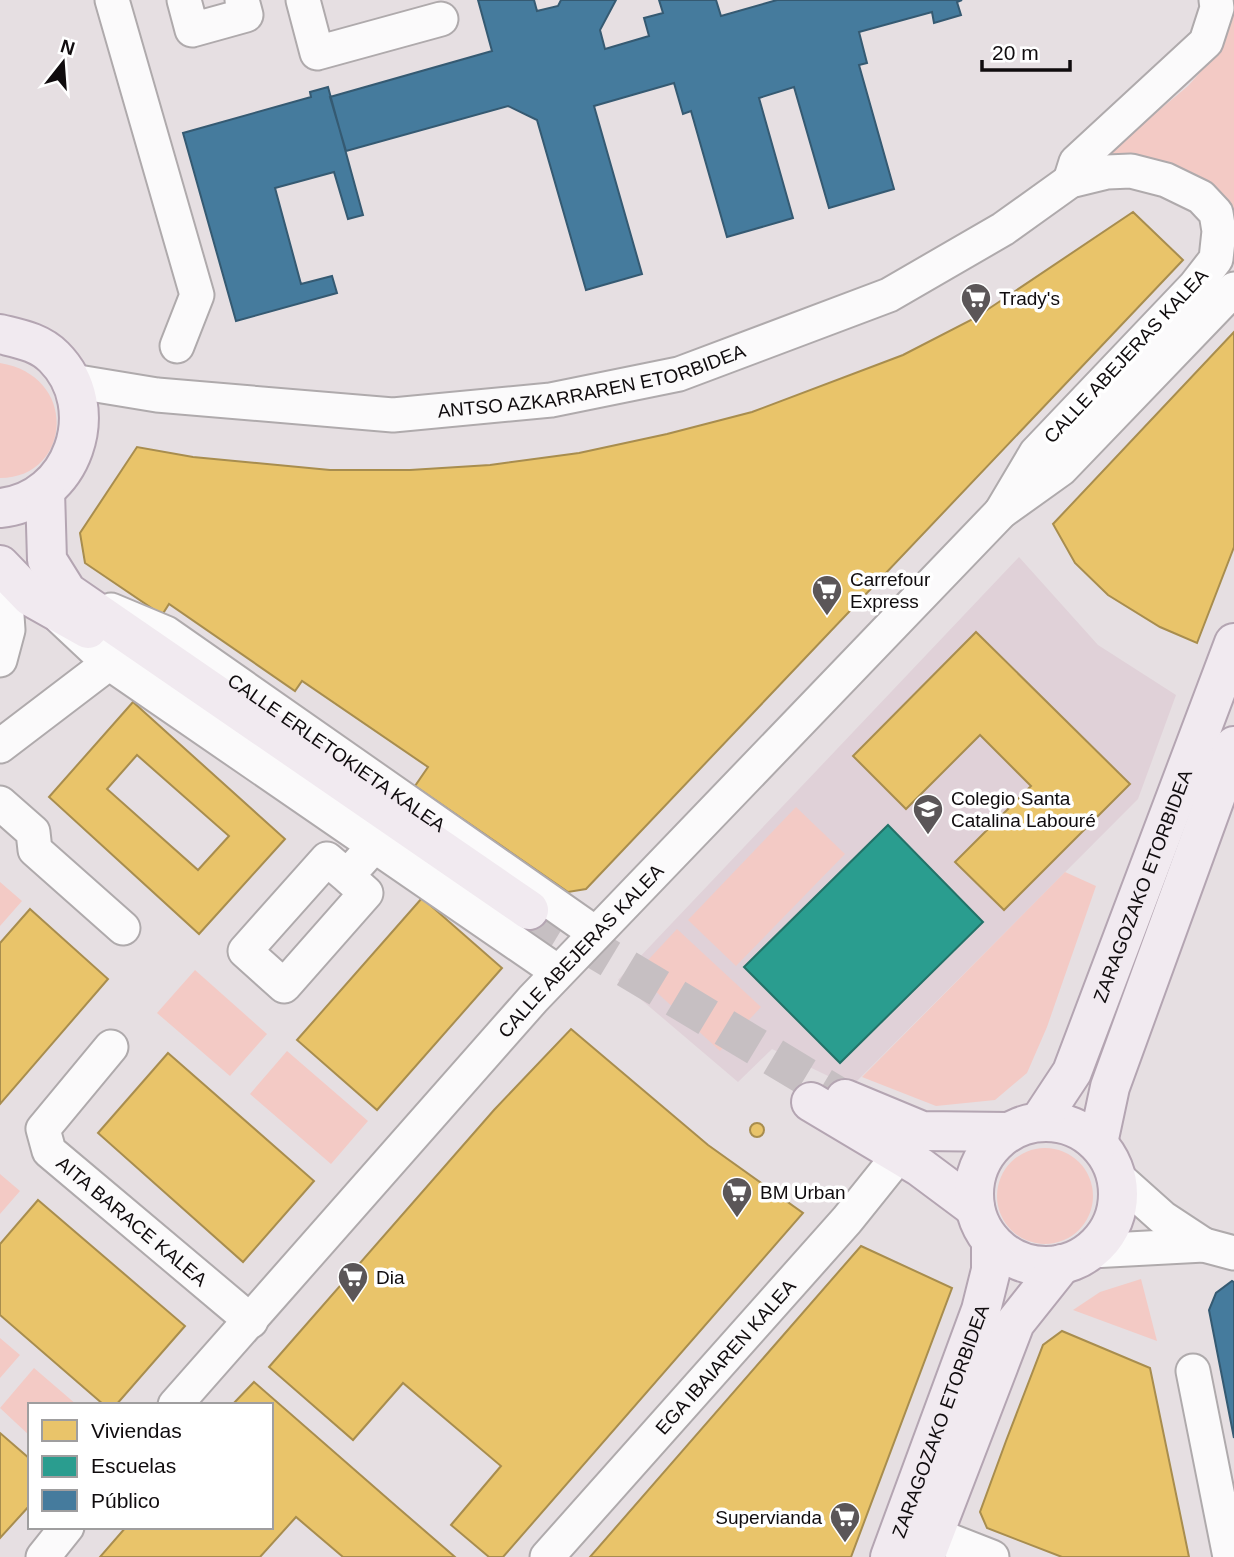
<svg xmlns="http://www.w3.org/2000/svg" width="1234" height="1557" font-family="Helvetica,sans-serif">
<rect width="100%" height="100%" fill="#e6dfe2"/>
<!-- built -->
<path fill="#e0d1d8" d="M1019,557L1098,645L1176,695L1138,799L851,1087L772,1049L738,1082L618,980Z"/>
<!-- green -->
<path fill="#f3cac5" d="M1234,0V243L1201,197L1098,161L1188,86L1218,52Z
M0,363C80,376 71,478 0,478Z
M796,807L845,854L736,966L688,920Z
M1065,872L1096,886L1047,1027L1027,1073L995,1100L936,1106L862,1077Z
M0,882L22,901L0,926Z
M677,929L761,1007L720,1051L636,973Z
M195,970L267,1034L230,1076L157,1013Z
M287,1051L368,1121L331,1164L250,1094Z
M997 1196a48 48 0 1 1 96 0a48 48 0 1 1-96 0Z
M0,1174L20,1191L0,1214Z
M1141,1279L1157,1341L1073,1310L1100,1292Z
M0,1338L20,1355L0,1378Z
M34,1368L77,1405H30V1436L0,1408Z"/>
<!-- homes -->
<path fill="#e9c46a" stroke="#a88d4e" stroke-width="2" fill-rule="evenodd" d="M1133,212L1183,260L586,889L568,892L415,786L428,767L302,681L295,691L169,604L162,615L85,563L80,533L137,447L193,457L330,470H410L490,465L579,453L667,434L752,412L903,355L975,318Z
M1234,332V547L1197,643L1160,627L1108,595L1075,563L1053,524Z
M976,632L1130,784L1004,910L955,862L1031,786L980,735L906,809L853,756Z
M133,702L285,839L199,934L49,797ZM137,755L229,836L198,870L107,789Z
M422,898L502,968L377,1110L297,1040Z
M30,909L108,979L0,1104V943Z
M571,1029L708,1145L803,1213L503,1557H489L451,1525L501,1466L403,1383L353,1440L269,1367L494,1110Z
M168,1053L314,1181L243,1262L98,1133Z
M750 1130a7 7 0 1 1 14 0a7 7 0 1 1-14 0Z
M38,1200L185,1326L116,1405H104L0,1315V1244Z
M861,1246L952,1288L851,1557H590Z
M1062,1331L1150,1368L1189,1557H1062L987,1528L980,1512L1006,1441L1043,1345Z
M254,1382L396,1506L455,1557H343L296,1517L260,1557H100L126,1527H271V1405H232Z
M0,1433L30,1459V1505L0,1538Z"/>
<!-- schools -->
<path fill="#2a9d8f" stroke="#227268" stroke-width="2" d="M888,825L983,922L840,1063L744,967Z"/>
<!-- public -->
<path fill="#457b9d" stroke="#355a72" stroke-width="2" d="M478,0H534L537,11L558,6L561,0H616L600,30L605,49L649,36L644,18L663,13L659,0H716L721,16L777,0H962L957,2L961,15L934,23L932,12L859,32L867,63L859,65L894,189L829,208L794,87L759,98L793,218L727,237L691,111L683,114L674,83L594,106L642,274L586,290L537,120L508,106L346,151L330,97L492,51Z
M328,87L363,215L348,219L334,172L275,188L301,284L332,276L337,293L236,321L183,133L311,97L310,92Z
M1232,1281L1234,1282V1438L1209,1310L1216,1293Z"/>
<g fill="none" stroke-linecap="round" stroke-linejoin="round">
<!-- major-tunnel -->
<path stroke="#c6bfc2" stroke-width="38" stroke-dasharray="38 19" stroke-linecap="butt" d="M529,910L840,1097"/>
<!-- minor casing -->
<g stroke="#afaaac" stroke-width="37">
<g id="minor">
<path d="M112,0L197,295L177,346"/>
<path d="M184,0L192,30L246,15L242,0"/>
<path d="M303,0L317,53L441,19"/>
<path d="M1070,181L1076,162L1206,42L1217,8L1216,0"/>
<path id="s1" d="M72,381L157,395L393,415L551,400L679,374L889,295L1003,229L1070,181L1107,172L1131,171L1166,180L1201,197L1216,213L1219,231L1216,259L1195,286L1036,453L1001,512"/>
<path id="s2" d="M111,610L166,633L595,933"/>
<path d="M61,618L109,663L558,972"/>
<path d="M0,660L8,630L4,573"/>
<path d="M0,746L109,663"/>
<path d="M0,803L33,832L35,850L123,928"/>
<path d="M347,876L327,859L245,951L284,986L366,893L347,876L376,844"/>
<path id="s3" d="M111,1047L43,1129L49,1151L251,1321"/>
<path d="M1116,1176L1163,1218L1204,1245"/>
<path d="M1091,1251L1204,1245L1234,1253"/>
<path d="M1193,1371L1230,1557"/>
<path id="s4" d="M175,1405L533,999L1001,512L1061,469L1234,289"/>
<path d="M910,1525L992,1557"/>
<path d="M43,1557L67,1527"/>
<path id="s5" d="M547,1557L847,1220L900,1154"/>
</g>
</g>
<!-- major casing -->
<g stroke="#b4a5b2" stroke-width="42">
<g id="major">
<path d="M0,334C20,339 39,342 54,357C105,408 73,501 0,508"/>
<path d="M45,491L47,560L67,592L529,910"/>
<path d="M0,565L31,597L88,629"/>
<path d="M845,1099L922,1131L1008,1132"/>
<path d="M811,1102L920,1167L975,1208"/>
<circle cx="1046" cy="1194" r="72"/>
<path id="s6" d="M1039,1122L1072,1072L1234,643"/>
<path d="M1098,1143L1110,1087L1234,746"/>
<path id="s7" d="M890,1557L981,1310L991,1270V1241"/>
<path d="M925,1557L1015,1323L1062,1264"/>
</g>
</g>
<!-- minor -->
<use href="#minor" stroke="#fbfafb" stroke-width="33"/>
<!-- major -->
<use href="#major" stroke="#f1eaf0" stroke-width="38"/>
</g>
<!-- icons -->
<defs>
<g id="supermarket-pin" transform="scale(1.575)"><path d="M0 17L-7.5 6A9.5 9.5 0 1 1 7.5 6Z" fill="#5b5658" stroke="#fff"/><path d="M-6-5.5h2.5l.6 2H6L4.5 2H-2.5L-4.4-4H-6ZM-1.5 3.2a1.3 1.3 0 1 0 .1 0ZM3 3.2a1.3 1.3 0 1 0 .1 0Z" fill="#fff"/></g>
<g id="school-pin" transform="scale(1.575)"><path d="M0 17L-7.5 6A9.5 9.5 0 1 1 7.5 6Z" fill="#5b5658" stroke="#fff"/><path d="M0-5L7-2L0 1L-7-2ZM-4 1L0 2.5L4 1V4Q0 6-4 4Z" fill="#fff"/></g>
</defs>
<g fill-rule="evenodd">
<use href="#supermarket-pin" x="976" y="298"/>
<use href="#supermarket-pin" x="827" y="590"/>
<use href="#school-pin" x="928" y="809"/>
<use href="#supermarket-pin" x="737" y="1192"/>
<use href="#supermarket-pin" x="353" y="1277"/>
<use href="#supermarket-pin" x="845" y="1517"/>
</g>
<g text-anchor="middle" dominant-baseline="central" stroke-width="7" stroke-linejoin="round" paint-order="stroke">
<!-- poi labels -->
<g font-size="19" fill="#100c0e" stroke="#fff" text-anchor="start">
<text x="999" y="298">Trady's</text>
<text x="850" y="579">Carrefour<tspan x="850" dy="22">Express</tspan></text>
<text x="951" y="798">Colegio Santa<tspan x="951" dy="22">Catalina Labouré</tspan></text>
<text x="760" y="1192">BM Urban</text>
<text x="376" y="1277">Dia</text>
<text x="822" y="1517" text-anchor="end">Supervianda</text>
</g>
<!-- street labels -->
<g font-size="19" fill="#100c0e" stroke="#fff">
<text transform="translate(1126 356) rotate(-47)">CALLE ABEJERAS KALEA</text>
<text stroke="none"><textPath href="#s1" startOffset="525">ANTSO AZKARRAREN ETORBIDEA</textPath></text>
<text stroke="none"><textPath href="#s2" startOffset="268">CALLE ERLETOKIETA KALEA</textPath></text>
<text stroke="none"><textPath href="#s6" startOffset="259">ZARAGOZAKO ETORBIDEA</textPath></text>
<text stroke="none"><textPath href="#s4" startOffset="609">CALLE ABEJERAS KALEA</textPath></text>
<text stroke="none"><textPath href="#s3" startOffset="238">AITA BARACE KALEA</textPath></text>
<text stroke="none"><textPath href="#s5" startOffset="268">EGA IBAIAREN KALEA</textPath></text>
<text stroke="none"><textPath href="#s7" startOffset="145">ZARAGOZAKO ETORBIDEA</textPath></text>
</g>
</g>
<!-- legend -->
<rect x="28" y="1403" width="245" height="126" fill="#ffffff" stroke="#9f9e9f" stroke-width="2"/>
<rect x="42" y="1420" width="35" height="21" fill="#e9c46a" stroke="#9f9e9f" stroke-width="2"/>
<text x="91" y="1438" font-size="21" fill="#100c0e">Viviendas</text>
<rect x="42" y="1456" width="35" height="21" fill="#2a9d8f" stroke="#9f9e9f" stroke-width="2"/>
<text x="91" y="1473" font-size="21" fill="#100c0e">Escuelas</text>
<rect x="42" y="1490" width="35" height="21" fill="#457b9d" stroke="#9f9e9f" stroke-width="2"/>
<text x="91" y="1508" font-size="21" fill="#100c0e">Público</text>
<!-- north arrow -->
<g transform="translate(63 63) rotate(17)" stroke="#ffffff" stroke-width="5" paint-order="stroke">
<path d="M0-5L12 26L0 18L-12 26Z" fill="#100c0e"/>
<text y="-10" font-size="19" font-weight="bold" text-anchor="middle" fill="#100c0e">N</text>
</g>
<!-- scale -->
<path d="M982 60v10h88v-10" fill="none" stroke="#100c0e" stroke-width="3.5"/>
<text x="992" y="60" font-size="21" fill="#100c0e" stroke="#ffffff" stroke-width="5" paint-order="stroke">20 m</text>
</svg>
